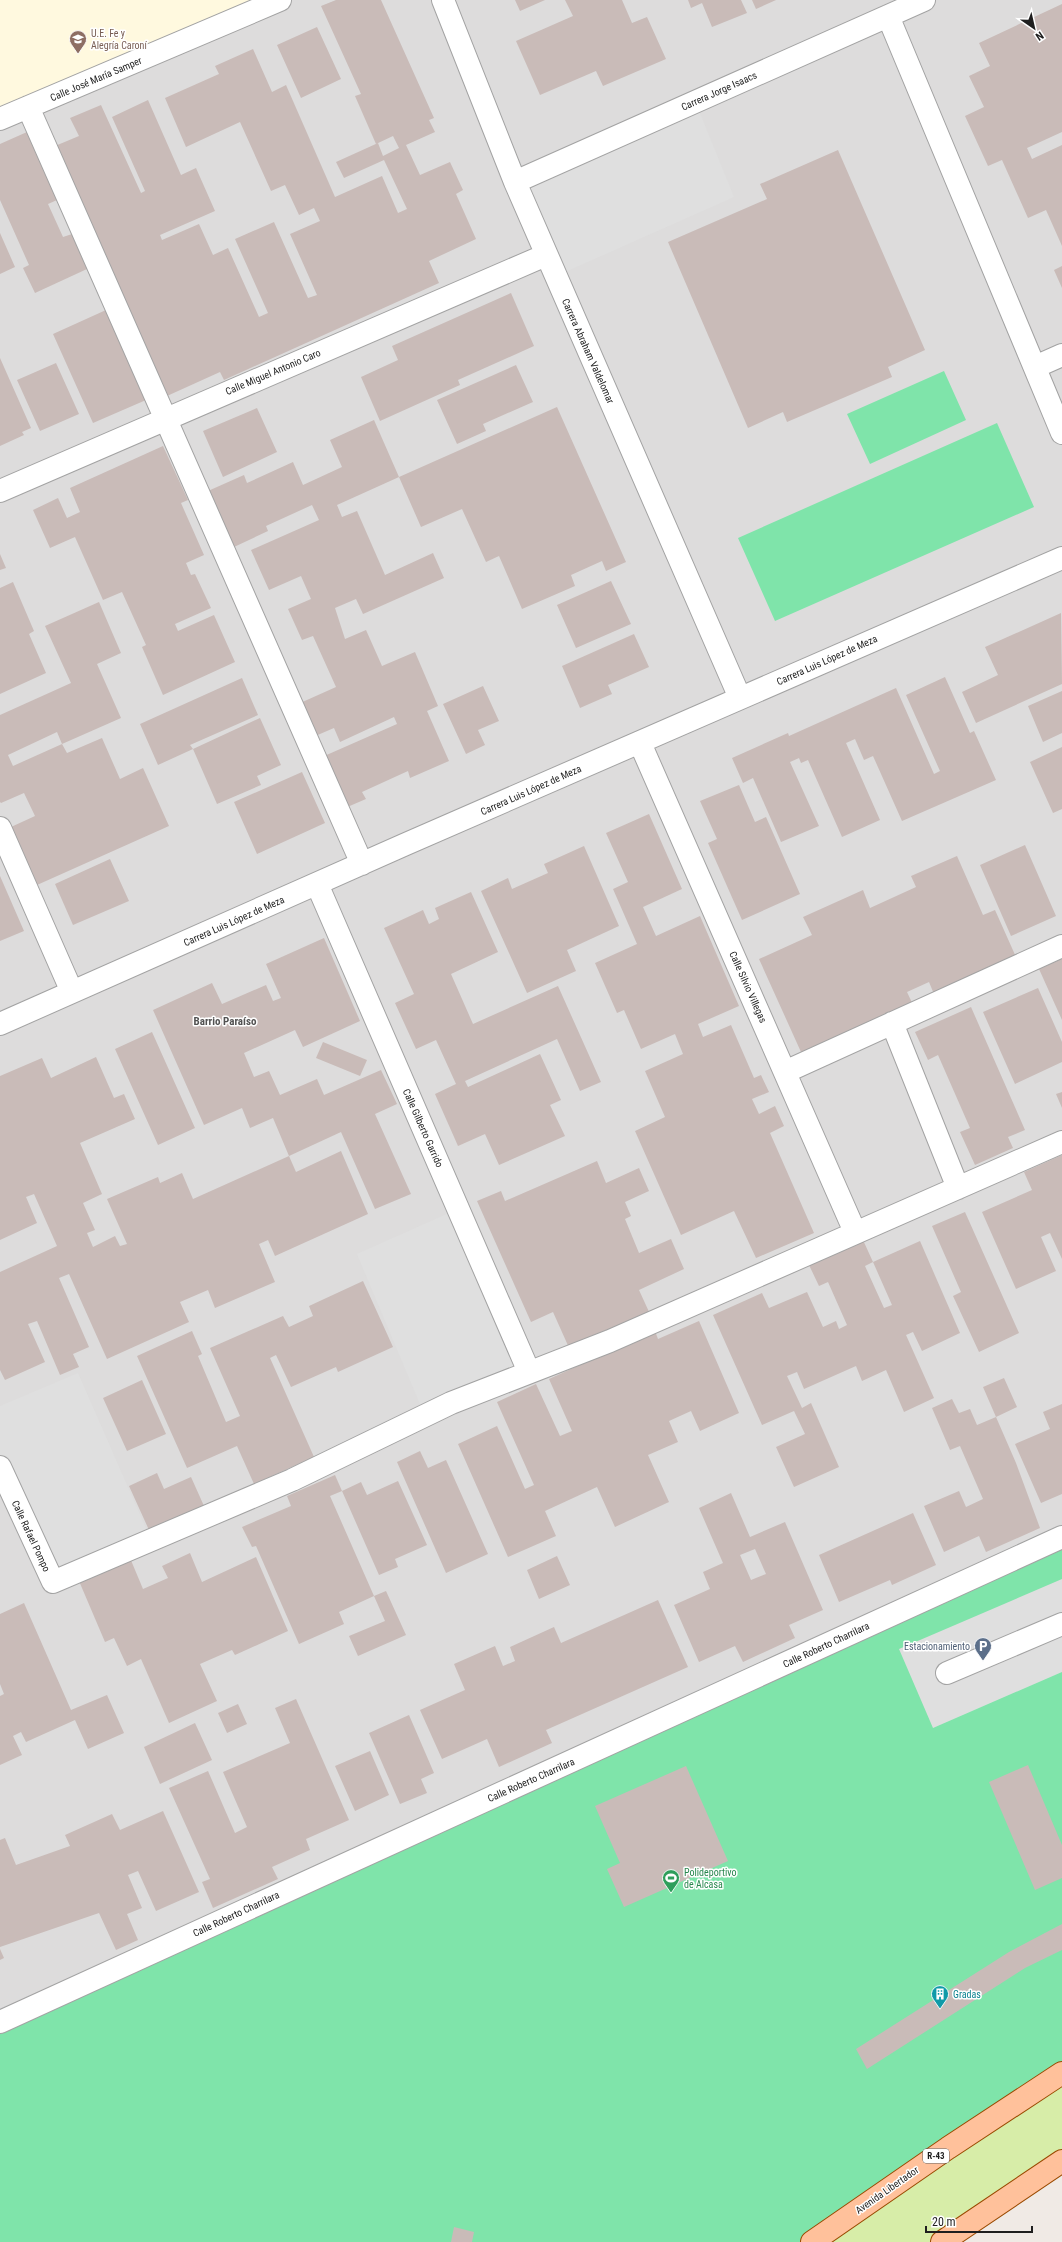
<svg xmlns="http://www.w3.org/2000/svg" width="1062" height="2242" font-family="'Roboto Condensed',sans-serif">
<rect width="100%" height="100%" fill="#f0eae5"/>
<!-- residential -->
<path fill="#dddcdc" d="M0,0H1062V2073L0,2242Z"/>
<!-- education -->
<path fill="#fff9df" d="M0,0H280L0,119Z"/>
<!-- grass -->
<path fill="#d7eda8" d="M1062,2073V2161L942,2242H812Z"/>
<!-- pitch -->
<path fill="#7fe4aa" d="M944,371L966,420L870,464L847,414Z
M997,423L1034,507L775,621L738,538Z
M1062,1537V2073L807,2242H0V2022Z"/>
<!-- parking -->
<path fill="#dfdfdf" d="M695,101L734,197L556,276L515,182Z
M458,1209L529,1372L425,1416L357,1254Z
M78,1373L151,1540L53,1582L0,1467V1406Z
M1062,1579V1672L933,1728L899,1649Z"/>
<!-- building -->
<path fill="#c9bbb8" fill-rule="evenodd" d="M336,0H381L434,118L429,120L435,132L406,145L420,175L450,162L463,190L456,194L476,239L429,261L439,283L224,380L220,372L167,396L55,146L79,136L70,118L101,105L141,193L145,191L112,117L148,100L181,175L196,168L215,211L160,235L162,240L199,224L213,255L228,248L259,317L268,313L235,239L274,222L308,298L317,295L290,234L320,221L314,208L299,215L285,185L271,191L240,122L186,147L165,98L219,74L215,66L253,49L272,92L286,85L335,197L382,176L398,213L407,209L384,160L344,178L336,162L378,143L383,156L399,148L393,136L376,144L355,96L361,94L321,6Z
M515,0H545L520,11Z
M565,0H622L632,23L647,17L666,59L603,86L596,71L540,95L516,41L573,16Z
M688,0H741L747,13L712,27L702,3L691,8Z
M752,0H776L756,9Z
M1062,4V132L1027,148L1032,159L1062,145V246L1046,210L1028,218L1002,160L988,166L965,116L984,107L969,76L990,66L979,43Z
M317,27L341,79L301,98L277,45Z
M27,132L57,200L48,204L63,237L72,234L87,269L35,293L23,268L29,265L0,200V144Z
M838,150L925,350L888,367L892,377L787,422L783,412L748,428L668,242L767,199L760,184Z
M0,233L15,267L0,274Z
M1062,266V288L1054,270Z
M511,293L534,346L458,380L460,385L380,421L361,377L398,360L392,346Z
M106,310L146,400L93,423L53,334Z
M0,358L31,428L22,432L24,435L0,446Z
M56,363L79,414L40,431L17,380Z
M516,365L533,402L483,424L486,431L457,444L437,400Z
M557,407L626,562L606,571L602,561L571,575L575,586L522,609L499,556L486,562L462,509L421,527L399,477L337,505L342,517L357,511L385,575L433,553L444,578L363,614L356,599L335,608L345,639L366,630L382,666L415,652L438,706L427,711L449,761L410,778L408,771L362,792L366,799L345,808L322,757L397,724L394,717L340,742L334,728L313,737L298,704L336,687L313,636L302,640L288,609L311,599L301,576L269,590L251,550L319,520L312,505L266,526L268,531L234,547L208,491L244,475L247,483L293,462L303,485L342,467L330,440L374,420L399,477Z
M257,408L277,452L223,477L203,431Z
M163,446L188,500L181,503L204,555L186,563L191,575L195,574L211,608L175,624L178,631L214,615L235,662L163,695L142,647L146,645L122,592L103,600L75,537L50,548L33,510L58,498L67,518L80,512L70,488Z
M0,554L6,568L0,570Z
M611,581L631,624L576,648L557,605Z
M13,582L34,631L29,634L46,673L0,694V588Z
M99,602L121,653L97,664L121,718L62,744L57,732L8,755L13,766L62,744L67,753L102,738L120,779L143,768L169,826L37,885L11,827L35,816L24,793L1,803L0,802V715L71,683L45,626Z
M1061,613L1062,684L976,723L962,692L998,675L985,647Z
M634,634L649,667L608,685L612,694L580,708L562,666Z
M945,677L970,733L974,731L996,780L902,821L873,756L864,760L855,739L846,743L880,820L842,837L808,760L801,763L799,758L790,762L819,826L781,842L753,778L743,783L732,758L788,733L789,736L896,688L934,774L940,771L906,695Z
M242,678L258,715L190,745L193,749L158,765L140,724Z
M483,686L499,721L478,730L485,745L466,754L443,704Z
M1062,691V733L1043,742L1028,706Z
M260,718L281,765L257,776L261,785L217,804L193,749Z
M1062,747V809L1053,813L1030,762Z
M302,772L325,823L257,854L234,802Z
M739,785L755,822L766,817L800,894L742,920L708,843L717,839L700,801Z
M649,814L682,889L643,907L656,936L700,916L739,1006L698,1024L703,1037L731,1025L754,1078L761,1075L769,1092L752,1099L759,1114L775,1106L784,1126L770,1133L814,1233L756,1258L734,1211L681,1235L635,1131L665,1117L645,1071L683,1054L675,1034L641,1049L624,1010L617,1013L595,963L637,944L613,889L628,882L606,833Z
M1025,845L1056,916L1011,936L980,865Z
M584,846L619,926L567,950L576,971L527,993L481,891L508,878L512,889L548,873L544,864Z
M957,856L983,915L995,910L1016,957L934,994L929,982L907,992L915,1009L856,1036L853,1029L801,1052L759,959L812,935L803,917L863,890L870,908L916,887L911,876Z
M110,859L129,901L73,925L55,884Z
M0,876L24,931L0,941Z
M471,892L498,952L451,974L473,1024L558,986L601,1082L580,1091L557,1039L465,1081L468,1087L540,1054L561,1100L550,1105L565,1136L499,1165L485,1134L458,1146L435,1094L456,1084L436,1040L416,1049L395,1003L414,994L384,928L423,910L429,924L439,919L435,908Z
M324,938L360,1021L303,1047L295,1030L244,1053L254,1077L269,1071L280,1095L317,1079L324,1095L381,1070L397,1104L375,1114L411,1194L375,1209L341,1132L289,1156L273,1118L250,1128L242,1108L204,1125L153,1010L212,983L222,1004L266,985L273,1001L281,998L266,964Z
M1062,959V1020L1039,969Z
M1038,988L1062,1042V1062L1015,1084L983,1012Z
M971,1007L1025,1130L1008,1137L1013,1148L975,1165L960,1132L970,1128L938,1055L928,1060L915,1032Z
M152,1032L195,1128L158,1145L115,1049Z
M323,1042L367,1060L360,1076L316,1058Z
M96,1057L114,1098L124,1094L135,1119L80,1143L102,1194L83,1203L95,1230L87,1233L93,1247L115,1236L120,1246L127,1244L107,1199L158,1177L160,1183L182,1173L193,1199L289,1156L296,1172L341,1151L368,1214L275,1256L268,1240L259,1244L275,1282L215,1308L208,1290L180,1302L189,1322L107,1359L69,1274L59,1278L89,1347L73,1354L79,1367L60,1375L37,1321L28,1324L45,1362L5,1380L0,1370V1272L57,1246L34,1194L26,1197L37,1223L0,1240V1076L42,1058L51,1078Z
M1062,1092V1108L1056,1094Z
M1062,1155V1259L1050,1233L1041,1237L1056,1271L1016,1289L982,1212L1032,1190L1024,1172Z
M597,1161L606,1183L639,1168L649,1191L625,1202L631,1216L625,1219L639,1253L671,1239L684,1269L639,1290L650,1314L570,1350L553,1312L531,1322L477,1201L501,1191L505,1201Z
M965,1212L1019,1333L979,1352L953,1296L961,1292L932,1226Z
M863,1240L873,1262L920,1241L960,1333L922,1351L913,1332L906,1335L934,1398L904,1412L886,1370L862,1381L856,1366L804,1389L797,1372L787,1376L802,1408L811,1403L839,1467L794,1487L776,1447L805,1434L794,1411L762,1425L713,1315L762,1293L769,1308L807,1292L823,1327L836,1321L839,1329L847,1325L828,1282L819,1286L809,1265ZM873,1262L892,1305L884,1308L865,1266Z
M363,1281L393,1347L338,1372L336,1367L291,1387L276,1355L270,1358L314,1457L254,1484L237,1446L187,1468L137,1356L192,1331L202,1354L198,1356L226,1422L240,1416L210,1348L283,1316L289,1327L313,1316L309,1306Z
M699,1321L739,1413L700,1431L691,1411L669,1421L678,1442L648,1455L669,1502L615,1527L597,1487L545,1511L556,1536L508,1557L458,1444L497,1426L525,1489L534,1485L497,1402L536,1384L560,1436L572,1431L549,1379L655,1331L658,1339Z
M1004,1378L1017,1407L996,1417L1016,1463L1040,1528L986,1552L979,1536L944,1552L924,1506L959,1491L966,1507L983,1499L960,1446L950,1450L932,1408L952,1399L959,1413L970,1409L977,1425L996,1417L983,1387Z
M142,1380L166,1434L127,1451L103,1398Z
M1062,1404V1494L1041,1503L1015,1444L1050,1429L1043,1412Z
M420,1451L428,1468L446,1460L488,1554L446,1573L397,1462Z
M157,1473L164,1489L191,1477L204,1506L149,1530L129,1486Z
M335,1475L342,1491L330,1496L374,1596L339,1612L344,1624L299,1644L256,1546L252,1547L242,1527L291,1506L287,1496Z
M398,1481L427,1545L395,1559L398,1567L379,1575L342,1491L361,1482L367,1495Z
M731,1493L750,1537L785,1522L823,1610L789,1625L795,1638L743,1662L735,1646L699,1662L674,1605L710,1589L703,1572L723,1563L699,1508ZM755,1549L766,1574L751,1580L740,1555Z
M913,1513L936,1565L892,1585L890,1580L839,1602L819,1555Z
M190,1553L202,1582L256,1557L288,1631L235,1655L232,1650L200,1664L217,1701L169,1723L141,1659L127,1666L114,1638L105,1642L79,1581L130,1558L143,1589L168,1578L162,1566Z
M557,1556L570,1585L539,1599L527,1570Z
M386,1591L406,1635L358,1656L349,1636L385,1621L374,1596Z
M658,1600L688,1667L546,1730L552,1743L499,1767L487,1739L442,1759L420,1710L465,1690L454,1664L495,1646L503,1666L515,1661L510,1647L554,1627L561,1643Z
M24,1603L71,1710L107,1695L124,1733L88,1749L75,1720L26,1742L21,1732L13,1736L22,1755L0,1765V1696L4,1694L0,1684V1614Z
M296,1699L349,1820L306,1839L310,1850L272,1867L278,1879L213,1908L202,1882L210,1879L169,1788L208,1771L235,1833L247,1827L223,1772L290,1743L275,1708Z
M238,1704L247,1724L227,1733L218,1713Z
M409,1715L434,1773L421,1779L427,1793L400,1804L369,1733Z
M195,1723L212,1760L160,1784L144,1747Z
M370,1751L389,1795L355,1811L335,1766Z
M1028,1765L1062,1845V1878L1035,1890L989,1782Z
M686,1766L728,1861L624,1907L607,1869L620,1863L595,1806Z
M163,1811L199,1892L156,1911L138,1871L128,1875L142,1908L127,1914L138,1940L116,1950L99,1913L0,1947V1840L5,1838L16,1865L70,1846L65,1835L112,1814L120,1830Z
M1062,1924V1950L1025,1968L867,2069L856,2049L1009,1952Z
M0,1949L4,1958L0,1960Z
M454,2227L474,2232L472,2242H451Z"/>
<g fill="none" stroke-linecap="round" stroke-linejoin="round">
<!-- service casing -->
<g stroke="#a3a3a3" stroke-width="24">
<path id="service" d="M947,1673L1062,1624"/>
</g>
<!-- minor casing -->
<g stroke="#a3a3a3" stroke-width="24">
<path id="minor" d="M443,0L515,182L740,698
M888,16L1062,433
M28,107L362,864
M0,119L280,0
M515,182L924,0
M1035,367L1062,355
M0,491L546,255
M640,743L855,1232
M0,828L72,992
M317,884L529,1372
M892,1023L958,1188
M0,1024L406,844L1062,558
M785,1072L1062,946
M0,1467L53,1582L292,1480L451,1403L610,1341L1062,1142
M0,2022L1062,1537"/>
</g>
<!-- primary casing -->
<g stroke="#9a4a00" stroke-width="24">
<path id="primary" d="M812,2242L948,2148L1062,2073
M942,2242L1062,2161"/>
</g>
<!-- service -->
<use href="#service" stroke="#fff" stroke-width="22"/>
<!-- minor -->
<use href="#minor" stroke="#fff" stroke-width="22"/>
<!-- primary -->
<use href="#primary" stroke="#ffc19b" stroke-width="22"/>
</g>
<!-- icons -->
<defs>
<g id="school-pin" transform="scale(0.9)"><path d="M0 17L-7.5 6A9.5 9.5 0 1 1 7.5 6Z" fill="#8d6e63" stroke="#fff"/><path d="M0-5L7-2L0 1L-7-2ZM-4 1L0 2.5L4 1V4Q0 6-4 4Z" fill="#fff"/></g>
<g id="parking-pin" transform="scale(0.9)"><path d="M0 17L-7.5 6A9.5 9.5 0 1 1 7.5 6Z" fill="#5c6f8a" stroke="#fff"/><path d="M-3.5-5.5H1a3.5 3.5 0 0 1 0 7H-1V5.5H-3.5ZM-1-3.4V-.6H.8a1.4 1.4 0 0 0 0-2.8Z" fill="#fff"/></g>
<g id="stadium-pin" transform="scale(0.9)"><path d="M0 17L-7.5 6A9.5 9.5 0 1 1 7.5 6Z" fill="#2e9e5b" stroke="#fff"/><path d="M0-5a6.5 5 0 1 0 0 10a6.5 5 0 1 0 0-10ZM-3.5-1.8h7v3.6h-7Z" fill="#fff"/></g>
<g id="building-pin" transform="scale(0.9)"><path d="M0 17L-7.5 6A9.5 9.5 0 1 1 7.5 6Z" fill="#0f9aa8" stroke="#fff"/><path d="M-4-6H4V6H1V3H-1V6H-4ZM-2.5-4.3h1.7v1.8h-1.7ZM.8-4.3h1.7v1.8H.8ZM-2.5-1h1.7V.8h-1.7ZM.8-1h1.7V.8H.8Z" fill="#fff"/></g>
</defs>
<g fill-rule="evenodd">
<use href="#school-pin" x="78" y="39"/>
<use href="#parking-pin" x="983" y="1646"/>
<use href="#stadium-pin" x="671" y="1878"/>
<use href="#building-pin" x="940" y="1994"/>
</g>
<g text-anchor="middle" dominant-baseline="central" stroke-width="3" stroke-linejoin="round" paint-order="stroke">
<!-- shield labels -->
<rect fill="#fff" stroke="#626262" stroke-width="1" x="923" y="2149" width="26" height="14" rx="3"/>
<g font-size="9" font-weight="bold" fill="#1f1f1f">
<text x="936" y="2156">R-43</text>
</g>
<!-- education labels -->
<g font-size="10" fill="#785e54" stroke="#fff" text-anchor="start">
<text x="91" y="33">U.E. Fe y<tspan x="91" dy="12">Alegría Caroní</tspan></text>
</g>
<!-- street labels -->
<g font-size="10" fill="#1f1f1f" stroke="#fff">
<text transform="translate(96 79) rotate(-23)">Calle José María Samper</text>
<text transform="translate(719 91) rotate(-24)">Carrera Jorge Isaacs</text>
<text transform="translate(588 351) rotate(66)">Carrera Abraham Valdelomar</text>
<text transform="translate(273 372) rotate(-23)">Calle Miguel Antonio Caro</text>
<text transform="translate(827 660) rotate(-24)">Carrera Luis López de Meza</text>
<text transform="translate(531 790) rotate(-24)">Carrera Luis López de Meza</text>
<text transform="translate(234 921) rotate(-24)">Carrera Luis López de Meza</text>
<text transform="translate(748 987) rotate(66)">Calle Silvio Villegas</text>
<text transform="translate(423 1128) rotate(66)">Calle Gilberto Garrido</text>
<text transform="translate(31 1536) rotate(65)">Calle Rafael Pompo</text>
<text transform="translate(826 1645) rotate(-25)">Calle Roberto Charrilara</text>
<text transform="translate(531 1780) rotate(-24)">Calle Roberto Charrilara</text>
<text transform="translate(236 1914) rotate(-25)">Calle Roberto Charrilara</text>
<text transform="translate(887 2190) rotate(-35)">Avenida Libertador</text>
</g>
<!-- service labels -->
<g font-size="10" fill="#4e5e75" stroke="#fff" text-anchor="end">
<text x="970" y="1646">Estacionamiento</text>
</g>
<!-- leisure labels -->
<g font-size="10" fill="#27864d" stroke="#fff" text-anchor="start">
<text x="684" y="1872">Polideportivo<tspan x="684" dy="12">de Alcasa</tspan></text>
</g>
<!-- culture labels -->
<g font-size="10" fill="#0d838f" stroke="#fff" text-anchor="start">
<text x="953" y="1994">Gradas</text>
</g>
<!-- neighbourhood labels -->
<g font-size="11" font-weight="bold" fill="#525252" stroke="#fff">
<text x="225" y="1021">Barrio Paraíso</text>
</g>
</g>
<!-- north arrow -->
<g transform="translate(1034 28) rotate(146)" stroke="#ffffff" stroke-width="3" paint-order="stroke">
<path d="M0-3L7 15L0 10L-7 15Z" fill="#1f1f1f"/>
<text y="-6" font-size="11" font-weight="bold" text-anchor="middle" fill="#1f1f1f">N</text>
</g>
<!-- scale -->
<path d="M926 2226v6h106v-6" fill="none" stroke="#1f1f1f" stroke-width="2"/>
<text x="932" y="2226" font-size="12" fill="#1f1f1f" stroke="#ffffff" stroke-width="3" paint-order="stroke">20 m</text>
</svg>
